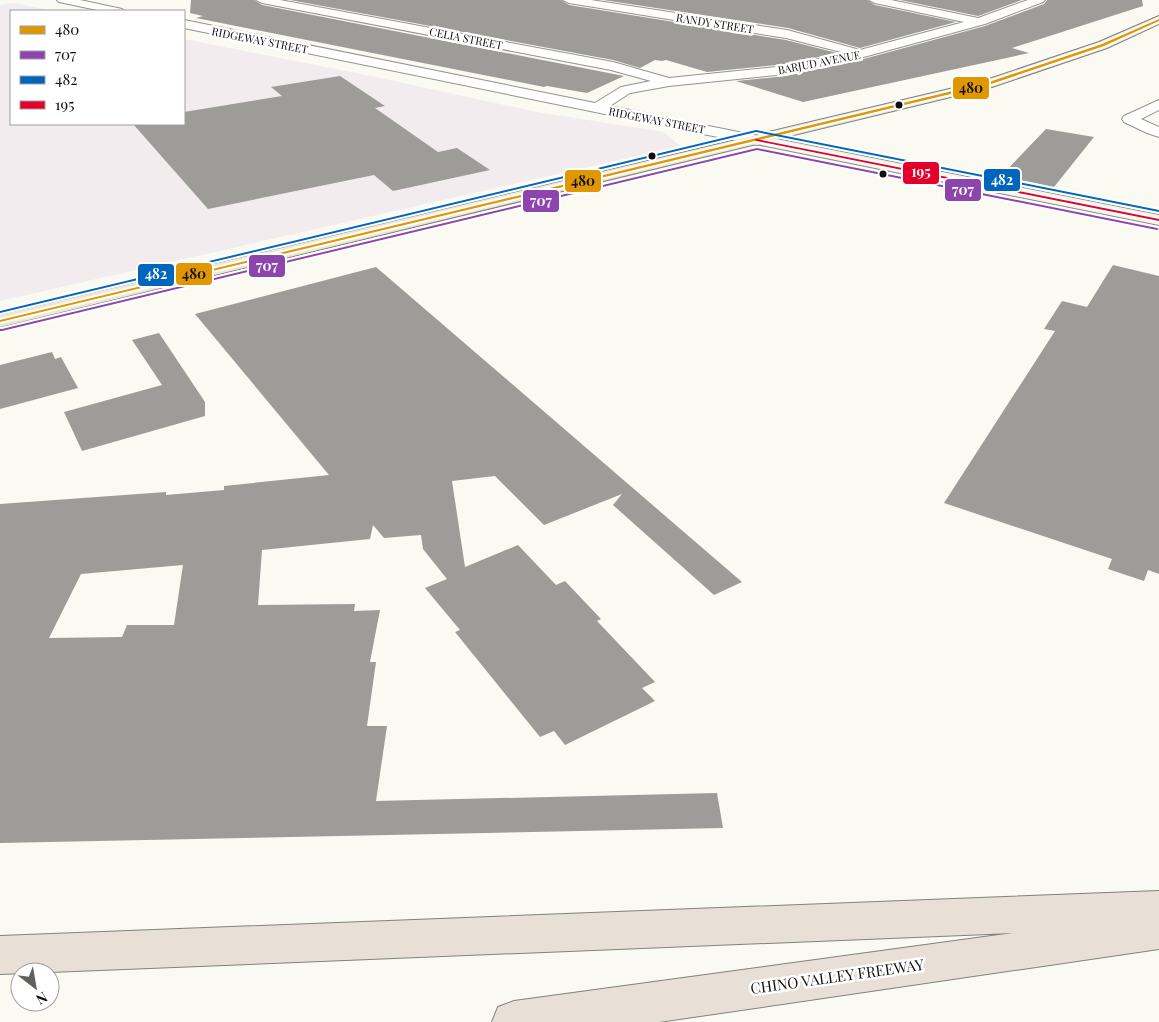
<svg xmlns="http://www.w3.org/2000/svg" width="1159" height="1022" font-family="'Playfair Display',serif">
<rect width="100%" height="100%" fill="#faf9f2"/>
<!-- industrial -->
<path fill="#f2ecef" d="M14,3L54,11H11V124H184V39L371,76L537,112L664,132L680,146L0,301V5Z"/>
<!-- building -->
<path fill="#9d9c98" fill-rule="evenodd" d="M191,0H254L262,5L624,76L587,93L547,86L544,87L196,18L203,16L190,13Z
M290,0H561L569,5L786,40L837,53L786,64L707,72L666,60L662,61L655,60L640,68L613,60Z
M603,0H867L875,5L956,22L860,48L788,28Z
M900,0H1022L978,16Z
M1047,0H1142L1143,6L1012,48L1029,53L803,102L736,81L786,76L860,60L985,26L1044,4Z
M340,76L385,106L375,108L438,152L457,148L490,170L393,191L374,175L208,209L133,124H184V112L282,96L271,87Z
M1046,129L1094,137L1054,187L1001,176Z
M1113,265L1159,276V574L1148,570L1144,581L1108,569L1112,559L944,503L1055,331L1044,329L1062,301L1087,307Z
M376,267L742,582L714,595L613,505L622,494L544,525L495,476L452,481L465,567L518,545L556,585L565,581L601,619L597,621L655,682L642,688L655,701L565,745L554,731L540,737L455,632L460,630L425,588L447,579L423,549L421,535L384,538L373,525L370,539L262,550L258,605L355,604L354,611L380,610L370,662H376L367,726H387L376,801L717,793L723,828L0,843V504L166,492V495L224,490V486L329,475L195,314ZM183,565L174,625H127L122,637L49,638L81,574Z
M159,333L205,402V416L82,451L64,412L162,385L132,340Z
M52,352L55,359L61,357L78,388L0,409V365Z"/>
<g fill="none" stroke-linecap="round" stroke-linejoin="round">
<!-- street casing -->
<g stroke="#949390" stroke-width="2">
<path id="street" d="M57,0H80L122,9L124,11H102L59,2Z
M256,0H280L613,62L669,78L786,66L845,53L786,38L569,3L563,0H591L787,30L860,50L964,22L875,3L869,0H891L978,18L1028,0H1045L1043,2L985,24L860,58L786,74L669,86L630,93L610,106L763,137L765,140L763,143L757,145L184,28V20L595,103L621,87L651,81L611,70L262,3Z
M1159,100V110L1141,119L1159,127V137L1147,133L1124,122L1122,119L1124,116Z"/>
</g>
<!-- secondary casing -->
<g stroke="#8a8a87" stroke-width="2">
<path id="secondary" d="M757,135L1159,215V225L751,143L749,140L751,137Z"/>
</g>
<!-- primary casing -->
<g stroke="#81817d" stroke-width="2">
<path id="primary" d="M1159,16V24L1107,48L992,87L0,327V315L983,81L1099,42Z"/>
</g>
<!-- highway casing -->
<g stroke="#81817d" stroke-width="2">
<path id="highway" d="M1159,891V949L659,1022H492L498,1007L514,1001L1013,933L0,974V936Z"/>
</g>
<!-- street -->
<use href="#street" fill="#fefefd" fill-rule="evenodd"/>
<!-- secondary -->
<use href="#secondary" fill="#f4f3ea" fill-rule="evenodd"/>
<!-- primary -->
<use href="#primary" fill="#ebe7d9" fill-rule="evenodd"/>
<!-- highway -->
<use href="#highway" fill="#e8e0d6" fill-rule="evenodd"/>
<!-- bus-1 casing -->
<g stroke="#fff" stroke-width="4">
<path id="bus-1" d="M1159,19V21L1104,46L988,85L0,322V320L986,83L1102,44Z"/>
</g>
<!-- bus-2 casing -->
<g stroke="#fff" stroke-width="4">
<path id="bus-2" d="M757,148L1157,228L1159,229L1157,230L757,150L2,331H0V329H2Z"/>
</g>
<!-- bus-3 casing -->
<g stroke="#fff" stroke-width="4">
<path id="bus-3" d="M756,130L1159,210V212L756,132L0,313V311Z"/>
</g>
<!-- bus-4 casing -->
<g stroke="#fff" stroke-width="4">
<path id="bus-4" d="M756,139L1159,219V221L757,141L755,140Z"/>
</g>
<!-- bus-1 -->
<use href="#bus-1" fill="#e09701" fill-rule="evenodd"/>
<!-- bus-2 -->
<use href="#bus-2" fill="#8e44ad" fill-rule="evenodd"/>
<!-- bus-3 -->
<use href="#bus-3" fill="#0065bd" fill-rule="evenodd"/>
<!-- bus-4 -->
<use href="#bus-4" fill="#e4002b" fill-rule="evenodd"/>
</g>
<!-- markers -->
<g fill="#0d0d0d" stroke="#fff" stroke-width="2">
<circle cx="899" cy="105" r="4.5"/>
<circle cx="652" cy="156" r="4.5"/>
<circle cx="883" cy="174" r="4.5"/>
</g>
<g text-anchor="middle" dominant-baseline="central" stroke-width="5" stroke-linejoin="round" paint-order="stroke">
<!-- far-street labels -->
<g font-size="11" fill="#0d0d0d" stroke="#fff">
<text transform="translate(715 23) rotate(9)">RANDY STREET</text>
<text transform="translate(466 38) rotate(11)">CELIA STREET</text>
<text transform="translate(260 40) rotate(11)">RIDGEWAY STREET</text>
<text transform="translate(819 62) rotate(-11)">BARJUD AVENUE</text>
<text transform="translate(657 120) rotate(11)">RIDGEWAY STREET</text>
</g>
<!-- near-street labels -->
<g font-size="15" fill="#0d0d0d" stroke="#fff">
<text transform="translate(837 976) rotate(-8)">CHINO VALLEY FREEWAY</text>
</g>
</g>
<g stroke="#fff" stroke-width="2">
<rect x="952" y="76" width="38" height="24" rx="5" fill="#e09701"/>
<rect x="902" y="161" width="38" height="24" rx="5" fill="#e4002b"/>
<rect x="983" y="168" width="38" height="24" rx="5" fill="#0065bd"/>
<rect x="564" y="169" width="38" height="24" rx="5" fill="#e09701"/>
<rect x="944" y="178" width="38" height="24" rx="5" fill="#8e44ad"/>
<rect x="522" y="189" width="38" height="24" rx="5" fill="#8e44ad"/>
<rect x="248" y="254" width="38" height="24" rx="5" fill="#8e44ad"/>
<rect x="175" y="262" width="38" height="24" rx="5" fill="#e09701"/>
<rect x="137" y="263" width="38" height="24" rx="5" fill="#0065bd"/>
</g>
<g font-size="14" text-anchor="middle" font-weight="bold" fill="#fff">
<text x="921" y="177">195</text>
<text x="1002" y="185">482</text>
<text x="963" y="195">707</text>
<text x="541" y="206">707</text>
<text x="267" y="271">707</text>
<text x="156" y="279">482</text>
</g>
<g font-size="14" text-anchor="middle" font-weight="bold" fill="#111">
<text x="971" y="93">480</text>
<text x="583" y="186">480</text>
<text x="194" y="279">480</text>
</g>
<!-- legend -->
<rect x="10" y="10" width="175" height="115" fill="#ffffff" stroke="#9e9e9e"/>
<rect x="20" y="26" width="25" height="8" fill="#e09701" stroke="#9e9e9e"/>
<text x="55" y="35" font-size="15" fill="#0d0d0d">480</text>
<rect x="20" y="51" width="25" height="8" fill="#8e44ad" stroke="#9e9e9e"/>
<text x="55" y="60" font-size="15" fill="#0d0d0d">707</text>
<rect x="20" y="76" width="25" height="8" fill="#0065bd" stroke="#9e9e9e"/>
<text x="55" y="85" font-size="15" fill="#0d0d0d">482</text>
<rect x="20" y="101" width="25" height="8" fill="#e4002b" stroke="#9e9e9e"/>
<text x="55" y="110" font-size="15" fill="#0d0d0d">195</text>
<!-- north arrow -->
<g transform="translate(35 987) rotate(149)"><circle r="24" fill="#ffffff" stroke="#9e9e9e"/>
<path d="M0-4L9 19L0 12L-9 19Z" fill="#60605d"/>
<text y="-8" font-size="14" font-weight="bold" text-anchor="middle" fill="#0d0d0d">N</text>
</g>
</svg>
